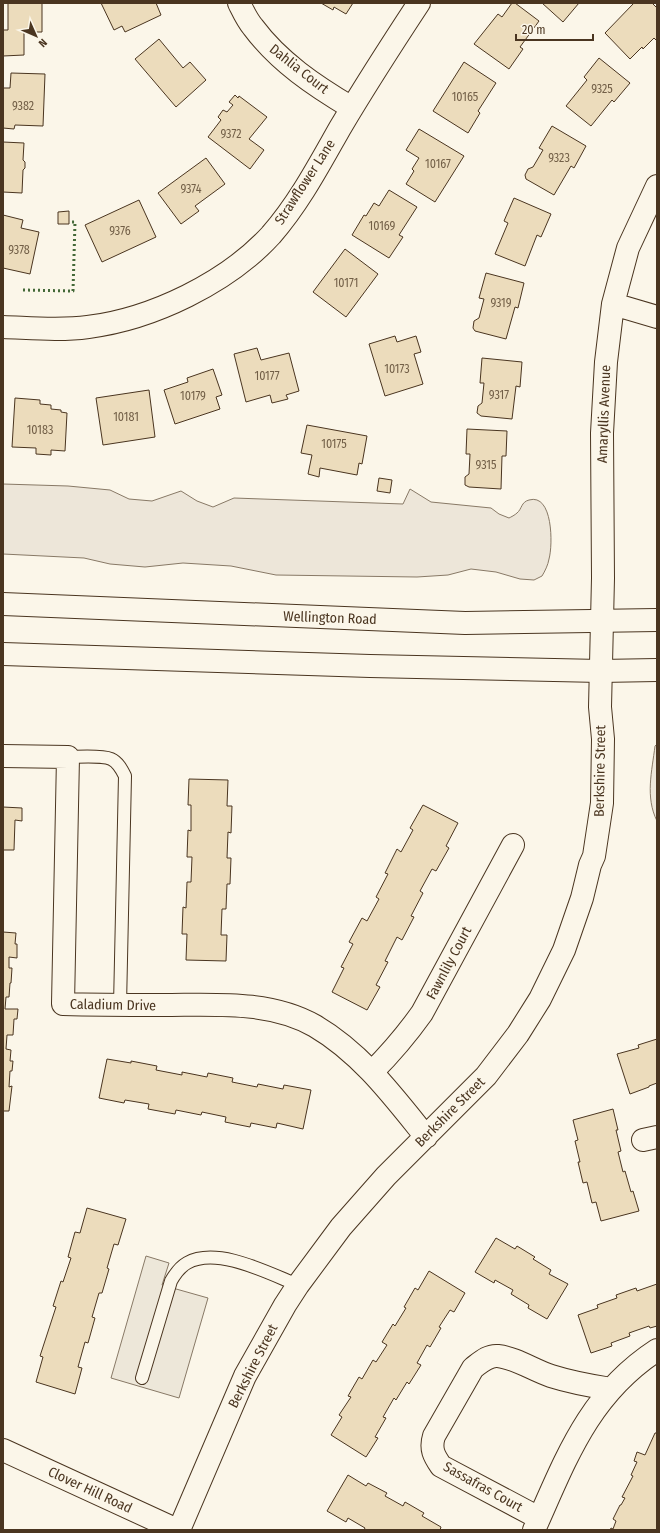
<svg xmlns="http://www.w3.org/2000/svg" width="660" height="1533" font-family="'Fira Sans Condensed',sans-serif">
<rect width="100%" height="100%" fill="#fbf6e9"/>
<!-- green -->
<path fill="#ede6d9" stroke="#887966" d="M3,484L68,486L110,490L129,499L152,501L181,491L197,501L213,507L234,498L403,504L410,489L431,502L491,508L499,514L509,518C511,517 515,515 517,513C522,509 521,502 529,500C553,493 553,545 549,559C548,565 545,571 542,576L534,580L520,579L496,572L471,569L448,575L417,577L276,575L231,566L183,563L145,567L110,564L84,558L3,554Z
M657,744V821C645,797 652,771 655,746Z"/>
<!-- parking -->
<path fill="#ede7d9" stroke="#887966" d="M146,1256L169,1263L162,1285L208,1298L179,1398L111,1378Z"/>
<!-- building -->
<path fill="#ecdcbc" stroke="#4a3520" d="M8,3H42V32H24V55L3,56V30H8Z
M101,3H156L161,15L125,32L122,26L114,30Z
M321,3H353L346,14L334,7L333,10Z
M512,3H515L539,21L520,47L523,49L509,69L474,44L498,14L502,17Z
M542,3H579L563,22Z
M634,3H652L657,8V41L654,38L643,49L642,47L630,59L605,33Z
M159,39L183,68L190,62L206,80L176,107L135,59Z
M599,58L630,83L614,102L612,100L591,126L566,106L587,80L584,77Z
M464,62L496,83L478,111L480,113L468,133L433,111Z
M11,73L45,74L43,126L15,125L14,129L3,128V88H10Z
M235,95L238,98L239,96L267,117L249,139L264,150L250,169L208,137L221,120L218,117L223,110L227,112L233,105L229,102Z
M552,126L586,146L574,168L571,166L554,195L526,179L525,175L528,169L533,167L543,150L539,148Z
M419,129L464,156L435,202L406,184L414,171L412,169L419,158L406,150Z
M3,142L24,143L23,160L25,162V168L23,170L22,193L3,192Z
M206,158L225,184L195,206L199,211L181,224L158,193Z
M389,190L417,207L399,235L403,237L389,258L352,235L364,215L366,216L374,203L379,206Z
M514,198L551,214L541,237L537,235L525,266L495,254L508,223L504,221Z
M139,200L156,237L102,262L85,225Z
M69,211V224H58V212Z
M3,215L23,220L21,228L39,232L30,274L3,268Z
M345,249L378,274L346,317L313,292Z
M486,273L524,283L518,308L515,307L506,339L475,331L473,328L474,321L479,318L484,299L479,298Z
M395,336L397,342L416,336L421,352L414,354L423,384L385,396L369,344Z
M257,348L261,360L289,353L299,391L286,395L288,399L272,403L270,395L246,402L234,354Z
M482,358L522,362L520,387L516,386L512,419L481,416L477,413L478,406L482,403L484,383H480Z
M213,369L222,395L216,397L220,409L175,424L164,390L188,382L187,378Z
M149,390L155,437L103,445L96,398Z
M15,398L40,400V404L51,405V409L61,410V412L67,413L65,451L51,450V455L36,454V448L12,447Z
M307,425L367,436L362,464L359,463L357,475L320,468L319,477L308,474L312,455L301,453Z
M467,429L507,431L506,456H502L501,489L469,487L465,485V477L469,474L470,454H466Z
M379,478L392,480L390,493L377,491Z
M189,779L228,780L227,806H232L231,833L228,832L227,858H231L230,884H227L226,909H222L221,935H227L226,961L186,960L187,934H182L183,907L186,908L187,882H191L192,857H187L188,830L191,831V805H188Z
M423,805L458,823L446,846L449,848L436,871L432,869L420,891L423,893L411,916L414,917L402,940L397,937L385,961L388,962L376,985L380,987L367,1010L332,992L344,968L341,967L353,944L349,942L362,918L367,921L379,899L376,897L388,874L385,873L397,849L401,852L413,830L410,828Z
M3,807L22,808V821L15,820L14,850H3Z
M3,932L16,933L15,944H17V958L9,957V968H12L11,983H10L9,997H6L5,1009H18L17,1019H14L13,1035H7L6,1049L11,1050L10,1061H13L12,1071H10L9,1087L12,1086L9,1111H3Z
M657,1039V1083L649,1086V1087L630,1094L617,1054L639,1048L638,1045Z
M107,1059L131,1063V1061L157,1066L156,1070L182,1075V1072L207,1077L208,1073L233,1078L232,1082L257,1087L258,1084L283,1089L284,1085L311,1090L303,1129L277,1123L276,1128L251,1123L250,1127L225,1122L226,1117L202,1112L201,1115L176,1110L175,1114L148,1109L149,1104L125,1100L124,1103L99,1098Z
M613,1109L618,1130H616L621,1151L618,1152L623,1172L625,1171L631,1192L633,1191L639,1211L601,1221L596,1202L592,1203L587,1182L583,1183L578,1162H580L575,1141L578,1140L573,1120Z
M87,1208L126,1219L118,1245L114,1244L107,1268L109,1269L102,1293H99L92,1317L95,1318L88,1343L85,1342L78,1367L82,1368L75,1394L36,1382L43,1357L40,1356L56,1307L53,1306L61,1281L63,1282L71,1258L68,1257L75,1232L80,1233Z
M496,1238L515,1249L517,1246L535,1257L533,1259L551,1270L549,1274L568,1284L547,1319L528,1308L529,1305L511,1294L513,1290L495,1280L494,1283L475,1272Z
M429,1271L465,1293L454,1312L450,1310L439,1327L441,1328L430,1347L427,1345L417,1363L421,1365L409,1384L407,1382L396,1400L394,1398L383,1417L386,1418L375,1437L378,1438L366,1457L331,1435L342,1417L339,1415L351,1397L348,1396L359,1377L362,1379L373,1360L376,1362L387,1345L382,1342L393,1324L395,1326L406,1308L404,1307L415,1288L418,1290Z
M657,1284V1326L650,1328L649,1326L629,1333L630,1336L611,1343L612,1346L591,1353L578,1315L598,1308L597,1305L617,1298L616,1295L636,1288L637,1291Z
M655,1433H657V1530H610L611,1528L613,1529L616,1521L613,1519L620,1505H621L625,1498L622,1497L633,1476L631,1475L637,1462L634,1461L637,1452L645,1455Z
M348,1475L366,1486L368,1483L387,1493L385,1496L403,1506L405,1502L424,1513L422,1516L441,1527L440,1530H364L365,1528L348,1518L346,1522L327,1511Z"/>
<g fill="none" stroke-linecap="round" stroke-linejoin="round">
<!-- lane casing -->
<g stroke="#4a3520" stroke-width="14">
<path id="lane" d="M68,757C79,757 101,755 111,759C118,762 122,770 125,776L120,1005
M142,1378L171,1281C175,1274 180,1267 187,1263C217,1246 268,1273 298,1285"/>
</g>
<!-- street casing -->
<g stroke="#4a3520" stroke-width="24">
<path id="street" d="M239,3C243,11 247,20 253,27C279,62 315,86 352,108
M613,304L657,317
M3,327C31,328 60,331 88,327C152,319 227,283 271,235C299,203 319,165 340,128C365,86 392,44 419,3
M3,756L68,757L63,1004C97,1005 130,1005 163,1005C213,1005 270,1000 315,1026C361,1053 393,1096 426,1137
M372,1072C391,1053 407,1034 422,1013L513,845
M643,1140L657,1137
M3,1450L177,1530
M539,1518L441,1466C434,1456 430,1449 434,1436L473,1368C481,1362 488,1355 498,1356C516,1358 533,1370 551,1376C570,1382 591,1386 611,1389
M179,1530L245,1376L285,1305L298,1285L341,1227L386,1176L486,1076L518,1034L540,999L564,950L582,898L590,865L594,856L602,803L603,739L600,707L603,578L602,433L606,362L613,304L628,248L657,186
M534,1530C566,1459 588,1395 657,1350"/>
</g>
<!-- secondary casing -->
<g stroke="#4a3520" stroke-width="24">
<path id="secondary" d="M3,604L465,623L657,620
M3,654L370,666L600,671L657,670"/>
</g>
<!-- lane -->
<use href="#lane" stroke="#fbf6e9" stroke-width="12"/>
<!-- street -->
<use href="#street" stroke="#fbf6e9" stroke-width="22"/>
<!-- secondary -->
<use href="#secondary" stroke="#fbf6e9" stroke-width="22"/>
<!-- hedge -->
<path stroke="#436837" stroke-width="3" stroke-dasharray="2 3" stroke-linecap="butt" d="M23,290L73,291L75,222H71"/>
</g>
<g text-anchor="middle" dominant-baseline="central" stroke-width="3" stroke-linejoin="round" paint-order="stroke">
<!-- number labels -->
<g font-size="12" fill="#725f47">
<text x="602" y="89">9325</text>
<text x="465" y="97">10165</text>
<text x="23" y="106">9382</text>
<text x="231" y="134">9372</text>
<text x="559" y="158">9323</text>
<text x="438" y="164">10167</text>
<text x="191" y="189">9374</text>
<text x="382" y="226">10169</text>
<text x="120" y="231">9376</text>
<text x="19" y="250">9378</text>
<text x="346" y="283">10171</text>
<text x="501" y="303">9319</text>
<text x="397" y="369">10173</text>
<text x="267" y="376">10177</text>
<text x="499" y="395">9317</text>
<text x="193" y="396">10179</text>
<text x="126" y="417">10181</text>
<text x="40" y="430">10183</text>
<text x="334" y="444">10175</text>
<text x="486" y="465">9315</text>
</g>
<!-- street labels -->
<g font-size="14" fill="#4a3520" stroke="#fbf6e9">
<text transform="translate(299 69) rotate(38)">Dahlia Court</text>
<text transform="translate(305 182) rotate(-57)">Strawflower Lane</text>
<text transform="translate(604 414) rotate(-88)">Amaryllis Avenue</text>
<text transform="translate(330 618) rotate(2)">Wellington Road</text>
<text transform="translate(600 771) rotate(-89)">Berkshire Street</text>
<text transform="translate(449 963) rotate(-62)">Fawnlily Court</text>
<text transform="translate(113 1005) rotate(1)">Caladium Drive</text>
<text transform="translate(450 1112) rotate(-45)">Berkshire Street</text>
<text transform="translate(253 1366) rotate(-63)">Berkshire Street</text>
<text transform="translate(483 1487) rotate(29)">Sassafras Court</text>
<text transform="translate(90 1490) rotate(25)">Clover Hill Road</text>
</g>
</g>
<!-- border -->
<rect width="660" height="1533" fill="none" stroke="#4a3520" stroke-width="8"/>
<!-- north arrow -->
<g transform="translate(36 36) rotate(135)" stroke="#fbf6e9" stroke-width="3" paint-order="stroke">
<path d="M0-3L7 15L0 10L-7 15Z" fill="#4a3520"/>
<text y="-6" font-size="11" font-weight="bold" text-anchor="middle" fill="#4a3520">N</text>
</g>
<!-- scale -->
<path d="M516 34v6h77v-6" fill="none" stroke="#4a3520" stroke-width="2"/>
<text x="522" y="34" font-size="12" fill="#4a3520" stroke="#fbf6e9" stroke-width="3" paint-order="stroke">20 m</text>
</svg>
